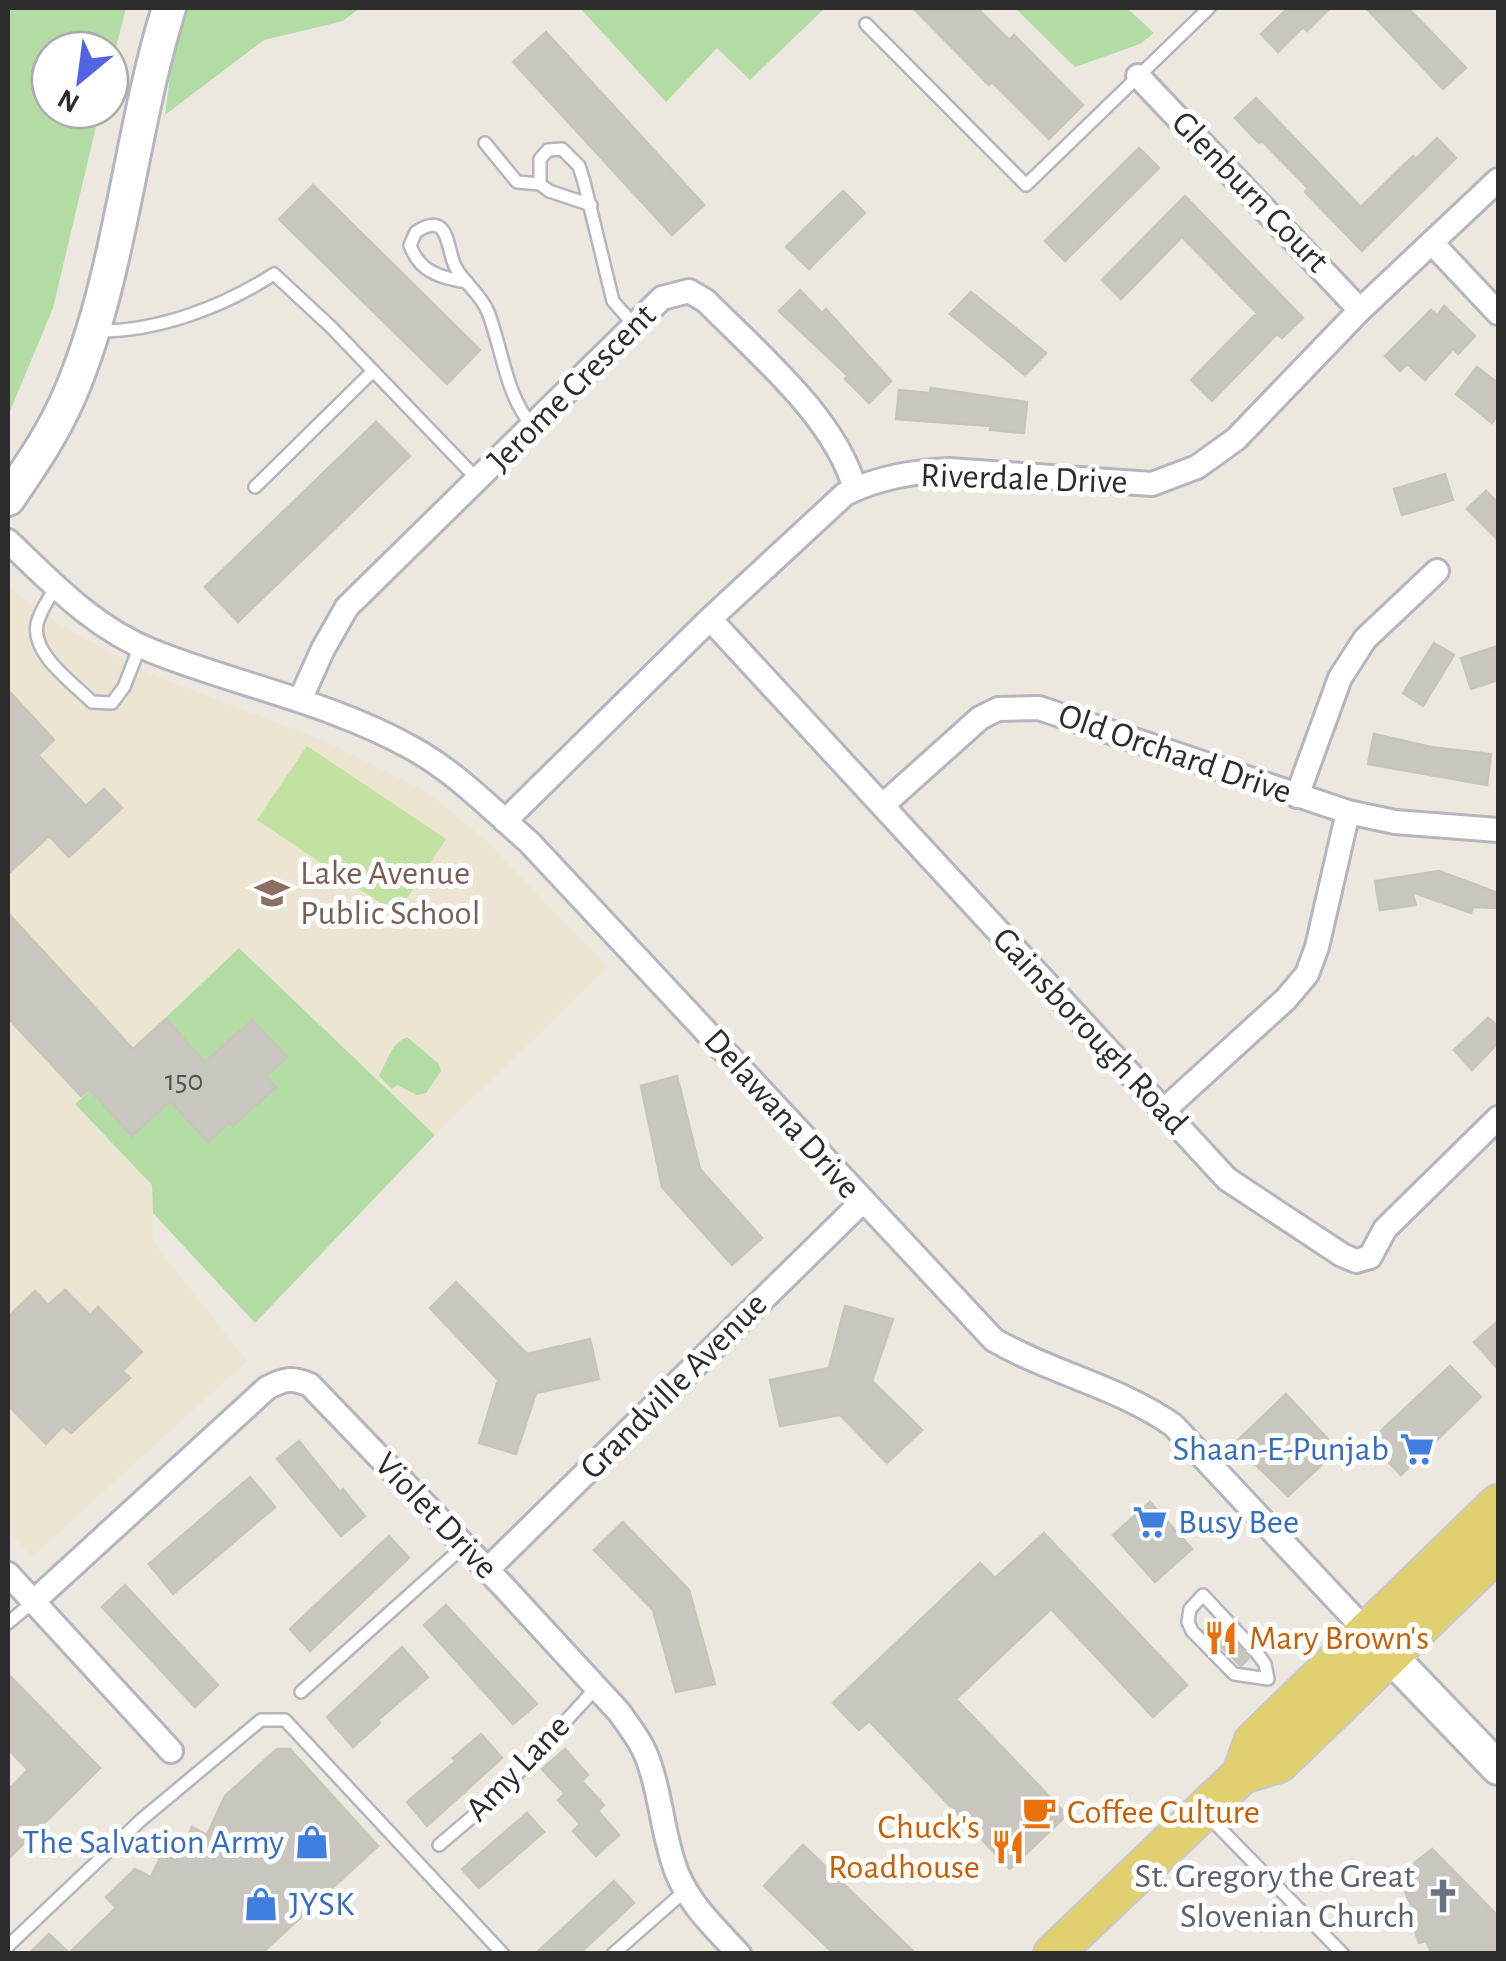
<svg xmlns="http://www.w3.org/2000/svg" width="1506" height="1961" font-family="'Alegreya Sans',sans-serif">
<rect width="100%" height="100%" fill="#ece8e0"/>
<!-- education -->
<path fill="#ebe5d2" d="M8,584L18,595L61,625L148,673L327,742L427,792L483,838L608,967L435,1135L240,948L75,1103L152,1185L154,1243L247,1361L32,1557L8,1531Z"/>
<!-- green -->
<path fill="#b2dca3" d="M8,8H126L110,71V50H50V110H100L53,308L8,416Z
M188,8H360L343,21L264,40L165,115L174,45Z
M580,8H825L750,80L717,48L666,102Z
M1015,8H1127L1154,33L1140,44L1075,67Z
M239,948L435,1135L255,1323L153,1213L152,1185L75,1104Z
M407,1037L439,1064L441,1071L426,1093L417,1095L397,1085L392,1089L379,1076C387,1062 390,1044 407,1037Z"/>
<!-- pitch -->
<path fill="#c1e2a0" d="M307,746L446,839L397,914L257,820Z"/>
<!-- building -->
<path fill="#c8c6be" stroke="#c7c4ba" stroke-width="2.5" d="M913,8H977L1009,40L1014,35L1083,105L1049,139L992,82L989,85Z
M1288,8H1330L1307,31L1303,27L1278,52L1261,34Z
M1366,8H1408L1466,68L1443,89Z
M546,32L704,205L672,235L513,62Z
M1256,98L1361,207L1413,156L1416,159L1437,138L1456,158L1362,251L1305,192L1308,188L1262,141L1259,143L1235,118Z
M1139,148L1159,168L1065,261L1045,241Z
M313,185L480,350L447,384L279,219Z
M843,191L865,213L809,269L786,247Z
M1185,196L1303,318L1282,338L1277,334L1212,401L1191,380L1257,313L1182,237L1121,299L1102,280Z
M800,290L822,313L826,309L891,381L869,403L845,379L848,376L779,311Z
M971,292L1046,353L1025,375L950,314Z
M1444,306L1475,336L1458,354L1453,349L1425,380L1407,364L1400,371L1385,356L1431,310L1437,315Z
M1477,367L1498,383V415L1492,423L1456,394Z
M931,388L1027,402L1024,433L990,430L991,426L896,419L899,390L930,393Z
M376,422L410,456L238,622L205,587Z
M1445,474L1453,500L1402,515L1394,489Z
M1486,491L1498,503V540L1467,509Z
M1434,643L1454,655L1423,706L1403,693Z
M1498,646V680L1471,689L1461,658Z
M8,690L54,740L38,755L86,806L104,789L122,808L69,857L49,836L8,874Z
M1374,734L1431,747L1491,754L1487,785L1368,764Z
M1439,871L1498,893V908L1473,907L1471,913L1412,892L1416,905L1380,910L1375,881Z
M8,913L133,1049L166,1019L205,1062L252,1020L287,1057L266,1076L276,1087L233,1126L230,1122L208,1142L170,1101L132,1136L89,1089L81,1096L8,1018Z
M1488,1018L1498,1026V1043L1472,1070L1454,1050Z
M677,1076L700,1169L762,1238L732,1265L662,1187L641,1086Z
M456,1282L527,1354L590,1339L599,1379L536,1393L516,1454L479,1443L498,1380L430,1308Z
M65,1290L90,1315L98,1307L142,1352L122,1371L130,1378L71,1433L63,1426L46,1444L8,1405V1317L35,1291L48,1305Z
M845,1306L893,1319L872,1381L922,1430L887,1463L840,1415L780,1426L770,1380L829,1368Z
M1498,1321V1369L1474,1342Z
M1450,1366L1481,1397L1401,1475L1369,1442Z
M1286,1394L1338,1450L1288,1496L1234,1444Z
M299,1441L340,1492L343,1489L365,1516L341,1536L277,1459Z
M250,1477L275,1507L173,1594L149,1564Z
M1150,1502L1192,1549L1155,1582L1113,1535Z
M623,1522L689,1590L715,1684L676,1692L653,1610L594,1550Z
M1044,1533L1187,1685L1153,1717L1051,1609L956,1699L1067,1815L1010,1869L869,1721L859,1730L833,1703L980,1563L995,1578Z
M389,1536L409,1558L310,1651L290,1629Z
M125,1585L218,1685L195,1707L102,1607Z
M446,1605L537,1704L513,1724L424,1625Z
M1214,1620L1249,1658L1241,1666L1204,1630Z
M402,1647L428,1677L378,1720L380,1723L353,1747L327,1717Z
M8,1674L100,1768L8,1859V1790L28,1770L8,1749Z
M481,1734L502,1758L427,1826L407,1802L456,1761L453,1758Z
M277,1749H290L378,1846L261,1954H29L49,1934L69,1953L116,1908L106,1897L135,1869L151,1877L162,1854L176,1861L192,1827L207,1835L225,1796Z
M565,1749L588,1775L582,1781L604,1805L598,1811L619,1835L596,1856L573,1831L580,1824L558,1800L565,1794L542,1769Z
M527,1813L544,1832L479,1888L462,1869Z
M803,1845L916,1954H834L764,1886Z
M1432,1849L1498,1916V1954H1432L1426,1941L1419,1943L1414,1928L1420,1925L1398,1876Z
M614,1881L634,1903L579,1954H535Z"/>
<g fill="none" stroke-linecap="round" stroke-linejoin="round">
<!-- lane casing -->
<g stroke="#b4b5be" stroke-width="16">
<path id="lane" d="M866,24L1026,185L1209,8
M485,143L517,182L540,184
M591,205L549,191L540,184V159L548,150L562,149L579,166L584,182L613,301L634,325
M467,282C441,278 419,272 410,245L416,232C451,209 446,251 456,268C465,284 481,294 488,312C503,351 505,394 533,427
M96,331C157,332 223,307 274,274L331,327L479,481
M255,487L373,371
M56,587C49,598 40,611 37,624C31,654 73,683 92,702L112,703L124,687L140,646
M1203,1595L1257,1653L1265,1664L1268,1679L1234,1674L1192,1631L1188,1622L1190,1609Z
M8,1623L33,1602
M301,1692L464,1546
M1206,1814L1343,1954
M439,1845L498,1795L596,1688
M8,1946L141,1820L261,1720H285L503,1954
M613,1954L686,1890"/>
</g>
<!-- street casing -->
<g stroke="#b4b5be" stroke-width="28">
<path id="street" d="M1138,76L1360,310
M1433,244L1498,313
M8,541C52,583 94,628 152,651C237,685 329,702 410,747C455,771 491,809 529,842L994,1340C1051,1373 1119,1387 1173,1425L1367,1632
M710,619L1227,1179L1342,1255L1356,1261L1370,1257L1385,1229L1498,1118
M300,700L323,649L347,607L662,298L689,291L706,301C757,353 835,417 855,489
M1297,796L1340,678L1365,639L1437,571
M883,805L980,718L998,709L1039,708L1348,812L1395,822L1498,830
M505,821L710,619L845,494C879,477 912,472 949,470L1152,484L1197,467L1236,439L1360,310L1498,180
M1163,1111L1286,999L1307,974L1317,947L1348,812
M487,1570L862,1202
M8,1574L171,1751
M33,1602L267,1388C284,1379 292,1377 310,1385L503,1586L619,1712C631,1729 644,1745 650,1766C662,1801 663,1838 677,1873C690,1905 716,1929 739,1954"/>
</g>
<!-- secondary casing -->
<g stroke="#b4b5be" stroke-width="38">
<path id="secondary" d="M8,499C31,465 54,432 70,394C121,275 130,132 169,8
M1373,1638L1498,1768"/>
</g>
<!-- primary casing -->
<g stroke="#c8c8c8" stroke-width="42">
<path id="primary" d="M1242,1774L1279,1763L1498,1551
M1053,1954L1242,1774L1253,1742L1498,1504"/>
</g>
<!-- lane -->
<use href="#lane" stroke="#fff" stroke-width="11"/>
<!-- street -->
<use href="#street" stroke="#fff" stroke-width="22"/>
<!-- secondary -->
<use href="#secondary" stroke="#fff" stroke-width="32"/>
<!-- primary -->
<use href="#primary" stroke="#e1d070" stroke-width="38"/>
</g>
<!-- icons -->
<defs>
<g id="school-bare" transform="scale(2.7)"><path d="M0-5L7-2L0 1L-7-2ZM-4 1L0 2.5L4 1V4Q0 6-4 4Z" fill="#8d6e63" stroke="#fff" stroke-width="2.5" paint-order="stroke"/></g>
<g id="supermarket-bare" transform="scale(2.7)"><path d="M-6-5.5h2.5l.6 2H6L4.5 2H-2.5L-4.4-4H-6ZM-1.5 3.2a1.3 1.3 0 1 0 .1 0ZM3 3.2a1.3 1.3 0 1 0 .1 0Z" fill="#3f7fe0" stroke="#fff" stroke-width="2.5" paint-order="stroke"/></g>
<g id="restaurant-bare" transform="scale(2.7)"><path d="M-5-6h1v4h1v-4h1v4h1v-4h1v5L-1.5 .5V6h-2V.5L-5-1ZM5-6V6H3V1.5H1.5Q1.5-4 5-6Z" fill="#e8710a" stroke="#fff" stroke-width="2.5" paint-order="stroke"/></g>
<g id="cafe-bare" transform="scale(2.7)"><path d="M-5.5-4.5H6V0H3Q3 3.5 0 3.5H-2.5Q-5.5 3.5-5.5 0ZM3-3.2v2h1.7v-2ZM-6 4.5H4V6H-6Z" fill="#e8710a" stroke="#fff" stroke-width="2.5" paint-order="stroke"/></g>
<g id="shop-bare" transform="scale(2.7)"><path d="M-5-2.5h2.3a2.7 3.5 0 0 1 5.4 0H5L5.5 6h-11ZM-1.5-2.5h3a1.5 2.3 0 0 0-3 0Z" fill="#3f7fe0" stroke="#fff" stroke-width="2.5" paint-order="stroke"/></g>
<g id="church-bare" transform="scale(2.7)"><path d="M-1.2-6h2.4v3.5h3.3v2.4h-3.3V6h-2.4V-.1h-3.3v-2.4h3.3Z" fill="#6b7280" stroke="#fff" stroke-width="2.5" paint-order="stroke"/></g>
</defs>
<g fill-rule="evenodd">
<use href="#school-bare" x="272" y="893"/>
<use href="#supermarket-bare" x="1417" y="1449"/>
<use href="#supermarket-bare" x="1150" y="1522"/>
<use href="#restaurant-bare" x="1221" y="1638"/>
<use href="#cafe-bare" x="1039" y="1812"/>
<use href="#shop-bare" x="312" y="1842"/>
<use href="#restaurant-bare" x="1008" y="1847"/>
<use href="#church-bare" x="1443" y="1896"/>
<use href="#shop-bare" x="261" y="1904"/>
</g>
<g text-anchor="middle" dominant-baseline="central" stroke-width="10" stroke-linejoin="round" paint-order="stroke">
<!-- number labels -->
<g font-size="30" fill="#535250">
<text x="184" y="1081">150</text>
</g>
<!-- street labels -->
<g font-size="35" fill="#2c2c2c" stroke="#fff">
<text transform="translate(1250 192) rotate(46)">Glenburn Court</text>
<text transform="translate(572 388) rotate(-45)">Jerome Crescent</text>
<text transform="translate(1024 479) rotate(2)">Riverdale Drive</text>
<text transform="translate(1175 754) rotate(19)">Old Orchard Drive</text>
<text transform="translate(1090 1031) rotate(47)">Gainsborough Road</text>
<text transform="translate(782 1114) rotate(48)">Delawana Drive</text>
<text transform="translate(674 1386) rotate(-45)">Grandville Avenue</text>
<text transform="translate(436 1516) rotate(46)">Violet Drive</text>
<text transform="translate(518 1768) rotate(-46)">Amy Lane</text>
</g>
<!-- education labels -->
<g font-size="35" fill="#785e54" stroke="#fff" text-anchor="start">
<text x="300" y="873">Lake Avenue<tspan x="300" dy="40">Public School</tspan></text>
</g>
<!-- shop labels -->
<g font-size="35" fill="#366cbe" stroke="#fff" text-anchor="end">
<text x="1389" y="1449">Shaan-E-Punjab</text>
<text x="1178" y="1522" text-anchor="start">Busy Bee</text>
<text x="284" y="1842">The Salvation Army</text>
<text x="289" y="1904" text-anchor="start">JYSK</text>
</g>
<!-- food labels -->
<g font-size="35" fill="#c56008" stroke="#fff" text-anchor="start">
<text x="1249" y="1638">Mary Brown's</text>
<text x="1067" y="1812">Coffee Culture</text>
<text x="980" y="1827" text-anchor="end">Chuck's<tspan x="980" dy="40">Roadhouse</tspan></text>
</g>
<!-- worship labels -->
<g font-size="35" fill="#5b616d" stroke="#fff" text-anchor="end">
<text x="1415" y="1876">St. Gregory the Great<tspan x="1415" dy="40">Slovenian Church</tspan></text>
</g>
</g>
<!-- border -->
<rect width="1506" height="1961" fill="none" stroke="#2c2c2c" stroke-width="20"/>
<!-- north arrow -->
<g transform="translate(80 80) rotate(209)"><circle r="48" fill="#ffffff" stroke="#ababab" stroke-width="2.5"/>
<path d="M0-8L18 38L0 25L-18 38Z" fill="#5463e6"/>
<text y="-15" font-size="28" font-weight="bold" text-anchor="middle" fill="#2c2c2c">N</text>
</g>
</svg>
